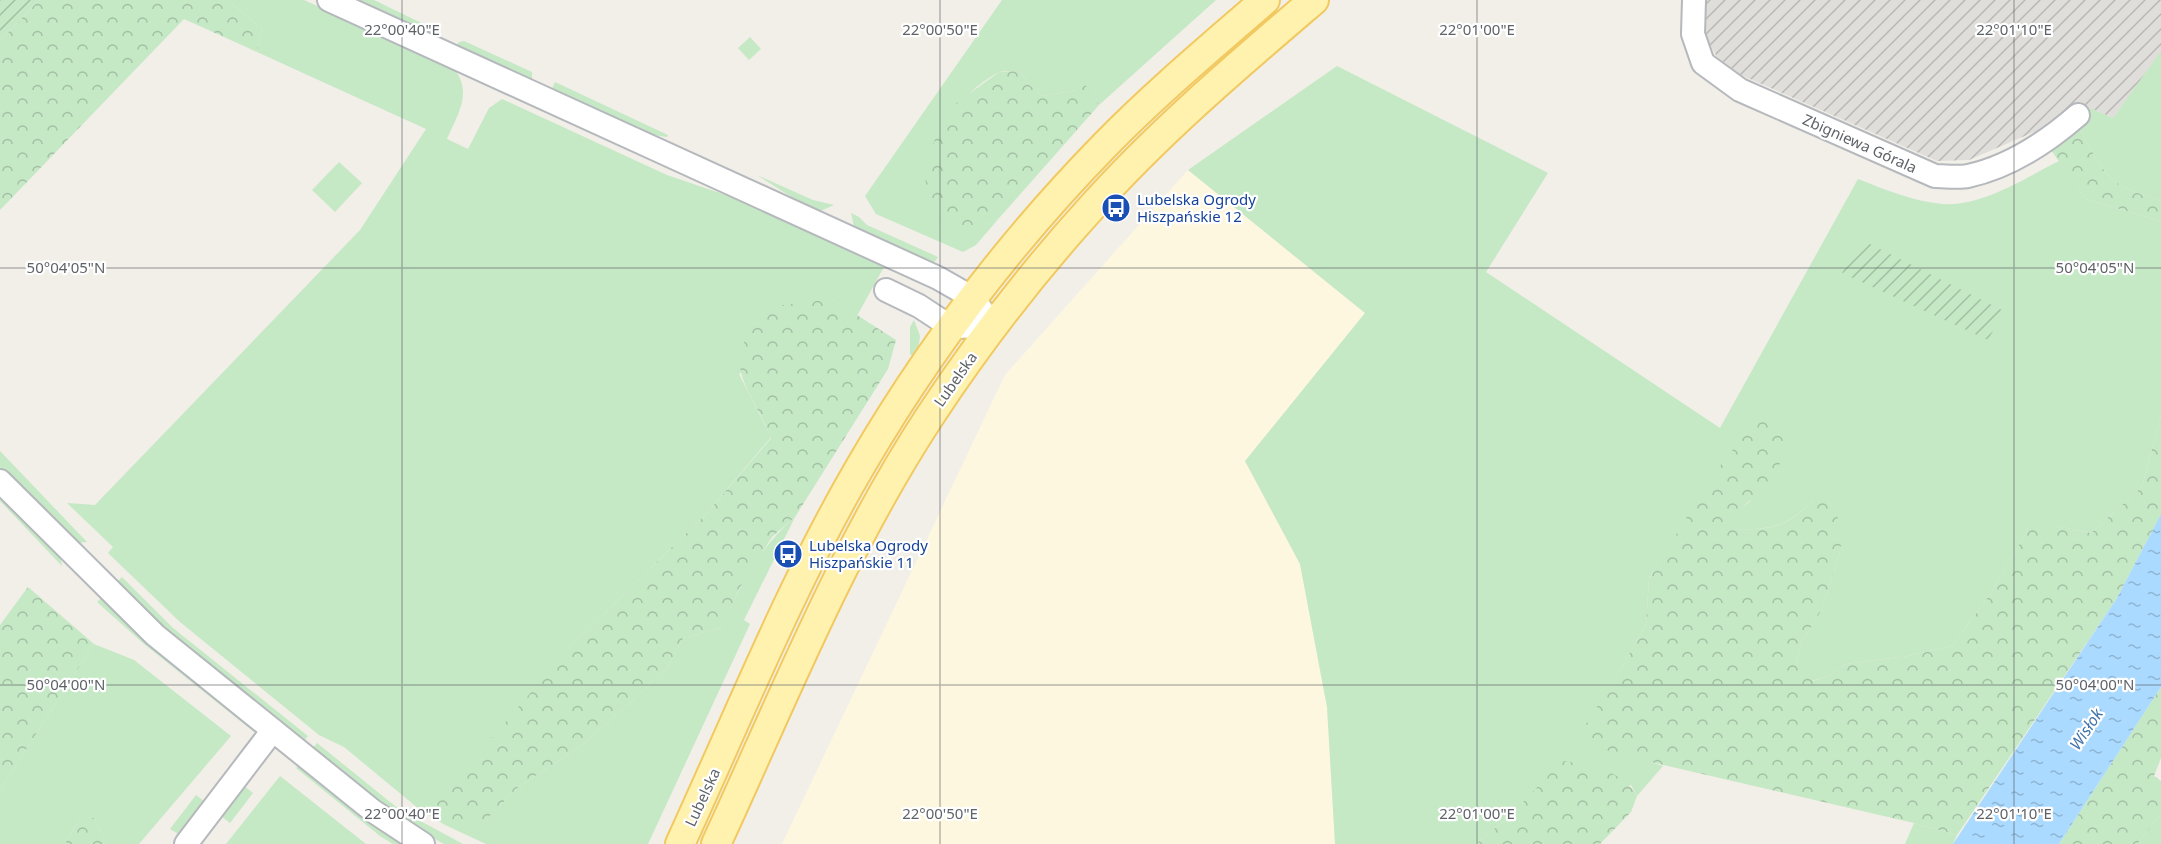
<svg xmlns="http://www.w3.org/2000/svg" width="2161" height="844" font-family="'Noto Sans',sans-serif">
<defs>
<pattern id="industrial-furrows" width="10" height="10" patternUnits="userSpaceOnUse" patternTransform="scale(1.5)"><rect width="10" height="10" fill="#e0deda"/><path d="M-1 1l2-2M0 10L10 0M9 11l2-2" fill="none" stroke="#b9b8b5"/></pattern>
<pattern id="forest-crowns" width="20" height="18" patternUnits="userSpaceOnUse" patternTransform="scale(1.5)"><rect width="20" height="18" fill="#c5e8c5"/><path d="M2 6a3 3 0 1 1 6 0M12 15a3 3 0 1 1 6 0" fill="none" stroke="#a3c0a4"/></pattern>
<pattern id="garden-furrows" width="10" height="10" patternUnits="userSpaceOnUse" patternTransform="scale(1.5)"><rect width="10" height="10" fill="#c5e8c5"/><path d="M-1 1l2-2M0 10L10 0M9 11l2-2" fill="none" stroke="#a3c0a4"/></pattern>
<pattern id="water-ripples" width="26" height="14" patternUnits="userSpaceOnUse" patternTransform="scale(1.5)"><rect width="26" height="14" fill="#aadaff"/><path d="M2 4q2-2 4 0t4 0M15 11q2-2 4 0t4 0" fill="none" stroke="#8eb4d2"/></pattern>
</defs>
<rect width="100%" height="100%" fill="#f1efe8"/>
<!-- commercial -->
<path fill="#fef7e0" d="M1188,170L1365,313L1245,461L1300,564L1327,707L1335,844H782L1005,375Z"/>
<!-- industrial -->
<path fill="url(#industrial-furrows)" d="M1705,0H2161V52L2113,118L2090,108L1969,160L1937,161L1741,75L1717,57L1710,45L1703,30Z"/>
<!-- green -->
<path fill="#c5e8c5" d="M227,0H304L452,67C474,90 458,114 447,139L468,149L489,108L502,99L667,175L746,202L885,265L857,316L832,299L739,374L771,437L707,513L570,647L524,703L481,825L517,788L581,746L630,703L668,667L683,638L721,628C740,585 759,548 795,517L744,620L750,624L648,844H486L445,825L419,809L344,747L319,735L180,622L108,553L113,547L67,503L95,505L360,230L426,129L257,52L262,29Z
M352,0H374L440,32L437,38Z
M1002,0H1216L1099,105L1093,92L1077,90L1043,96L1028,84L1020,71C1013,72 1003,70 997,73C959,94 938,133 924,172L985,225L1000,217L976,245L963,252L876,214L865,196Z
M750,37L761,49L749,60L738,48Z
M464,41L532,72V81L456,47L459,42Z
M2161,51V201C2105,183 2107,178 2079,128L2083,111L2090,108L2113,118Z
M1337,66L1548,173L1486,272L1720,428L1858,179C1886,190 1913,201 1942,204C1982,207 2025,178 2059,161L2085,199L2161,221V415L2142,487L2091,533L2057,526H2030L1991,593L1952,646L1908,656L1846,664L1830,675L1812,681L1796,664L1801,643L1821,611L1840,551L1813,500C1786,529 1768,530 1730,529L1742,508L1753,499L1669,548L1649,578L1646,624L1617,676L1593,744L1663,766L1637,796L1631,785L1510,816L1476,844H1335L1327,707L1300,564L1245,461L1365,313L1188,170Z
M555,82L668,135L667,137L647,134L551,91Z
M339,162L362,183L335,212L312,190Z
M757,175L813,200L834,205L818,212L809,208Z
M851,213L859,217L867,225L938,257L932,265L859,231L854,226Z
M914,320L920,336L917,358L910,354V327Z
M0,451L87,542L76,543L0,467Z
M0,491L60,555L62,566L0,501Z
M122,577L173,628L308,736L302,743L155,623L114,585Z
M102,597L253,727L254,732L144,644L97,602Z
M94,644L134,660L231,736L139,844H107L94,818H80L65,844H0V790Z
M317,743L400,810L463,844H444L415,828L311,750Z
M301,763L407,844H393L380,836L296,768Z
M280,776L366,844H226Z
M244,786L253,793L230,823L221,816Z
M196,795L205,802L180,835L170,829Z
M2161,814V844H2137Z
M1914,823L1957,835L1953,844H1905Z"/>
<!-- forest -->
<path fill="url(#forest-crowns)" d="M39,0H227L262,29L257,52L184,19L0,210V41Z
M1020,71L1028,84L1043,96L1077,90L1085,85L1093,92L1099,105L1000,217L985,225L945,227L931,202L923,172L941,123L951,107L999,72Z
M2079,128C2107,178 2105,183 2161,201V221L2085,199L2051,150Z
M832,299L896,340L888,369L795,517L772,537L739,589L721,628L683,638L668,667L630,703L581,746L517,788L481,825H445L435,804L570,647L707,513L771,438C746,378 717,366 768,307Z
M1772,415L1781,425L1784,449L1777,473L1742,508L1731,529C1769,530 1786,529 1813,500L1832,504L1843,531L1840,551L1821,611L1801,643L1796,664L1813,681L1830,675L1846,664L1908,656L1952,646L1991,593L2030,526H2057L2091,533L2142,487L2161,415V514L2117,598L1957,835L1914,823L1616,754L1593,744L1584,727L1617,676L1646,624L1649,579L1712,476L1758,418Z
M28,587L94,644L0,790V625Z
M2161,687V758L2154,776L2161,781V814L2137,844H2059Z
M1562,761C1588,764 1624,771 1637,796L1631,812L1600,844H1476L1510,816Z
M80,818H94L107,844H65Z"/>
<!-- garden -->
<path fill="url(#garden-furrows)" d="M0,0H39L0,41Z
M1862,240L2004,311L1988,340L1842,273Z"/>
<!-- water -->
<path fill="url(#water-ripples)" d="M2161,514V687L2059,844H1953L2117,598Z"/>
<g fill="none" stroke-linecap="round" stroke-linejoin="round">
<!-- minor casing -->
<g stroke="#b5b8bc" stroke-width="26">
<path id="minor" d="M329,0L938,278L973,298L993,326
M1694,0L1693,34L1703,63L1740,90L1935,176C1945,176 1958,178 1968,176C2009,167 2047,142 2078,115
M886,290L919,306L951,327L993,326
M0,481L155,635L373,811L423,844
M186,844L273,730"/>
</g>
<!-- major casing -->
<g stroke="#f2c960" stroke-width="32">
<path id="major" d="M680,844C738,718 790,587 860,467C928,350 1011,241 1106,144C1156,93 1211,47 1265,0
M716,844C783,699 842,550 930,416C978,343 1032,273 1091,208C1159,132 1237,66 1314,0"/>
</g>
<!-- minor -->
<use href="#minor" stroke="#fff" stroke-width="22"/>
<!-- major -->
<use href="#major" stroke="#fff2af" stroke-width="28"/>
</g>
<!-- ticks -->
<path fill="none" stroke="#5f6368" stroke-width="1.5" stroke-opacity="0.45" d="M402,0V844M940,0V844M1477,0V844M2014,0V844M0,268H2161M0,685H2161"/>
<!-- icons -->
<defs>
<g id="bus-disc" transform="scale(1.5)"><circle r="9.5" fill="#1a4fb4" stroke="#fff"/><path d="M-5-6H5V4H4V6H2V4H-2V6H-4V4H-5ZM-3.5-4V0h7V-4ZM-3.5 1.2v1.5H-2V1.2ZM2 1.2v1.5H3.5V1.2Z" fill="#fff"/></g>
</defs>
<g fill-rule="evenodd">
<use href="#bus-disc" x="1116" y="208"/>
<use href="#bus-disc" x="788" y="554"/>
</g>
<g text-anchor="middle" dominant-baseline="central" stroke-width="4.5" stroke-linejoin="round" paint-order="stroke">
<!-- street labels -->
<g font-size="15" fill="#5f6368" stroke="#fff">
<text transform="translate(1860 143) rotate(24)">Zbigniewa Górala</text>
<text transform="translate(955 379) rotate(-55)">Lubelska</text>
<text transform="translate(702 797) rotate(-65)">Lubelska</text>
</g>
<!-- transit labels -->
<g font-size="15" fill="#164399" stroke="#fff" text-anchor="start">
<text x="1137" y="199">Lubelska Ogrody<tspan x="1137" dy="17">Hiszpańskie 12</tspan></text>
<text x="809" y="545">Lubelska Ogrody<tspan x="809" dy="17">Hiszpańskie 11</tspan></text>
</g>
<!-- water labels -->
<g font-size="16" font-style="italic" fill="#4174aa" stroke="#fff">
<text transform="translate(2086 729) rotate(-56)">Wisłok</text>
</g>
</g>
<g font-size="15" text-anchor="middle" fill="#5f6368" stroke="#fff" stroke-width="4.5" stroke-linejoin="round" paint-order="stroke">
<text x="402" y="35">22°00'40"E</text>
<text x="940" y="35">22°00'50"E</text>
<text x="1477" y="35">22°01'00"E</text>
<text x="2014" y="35">22°01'10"E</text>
<text x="66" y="273">50°04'05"N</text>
<text x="2095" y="273">50°04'05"N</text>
<text x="66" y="690">50°04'00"N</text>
<text x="2095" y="690">50°04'00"N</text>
<text x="402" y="819">22°00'40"E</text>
<text x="940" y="819">22°00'50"E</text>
<text x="1477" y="819">22°01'00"E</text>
<text x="2014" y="819">22°01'10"E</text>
</g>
</svg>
